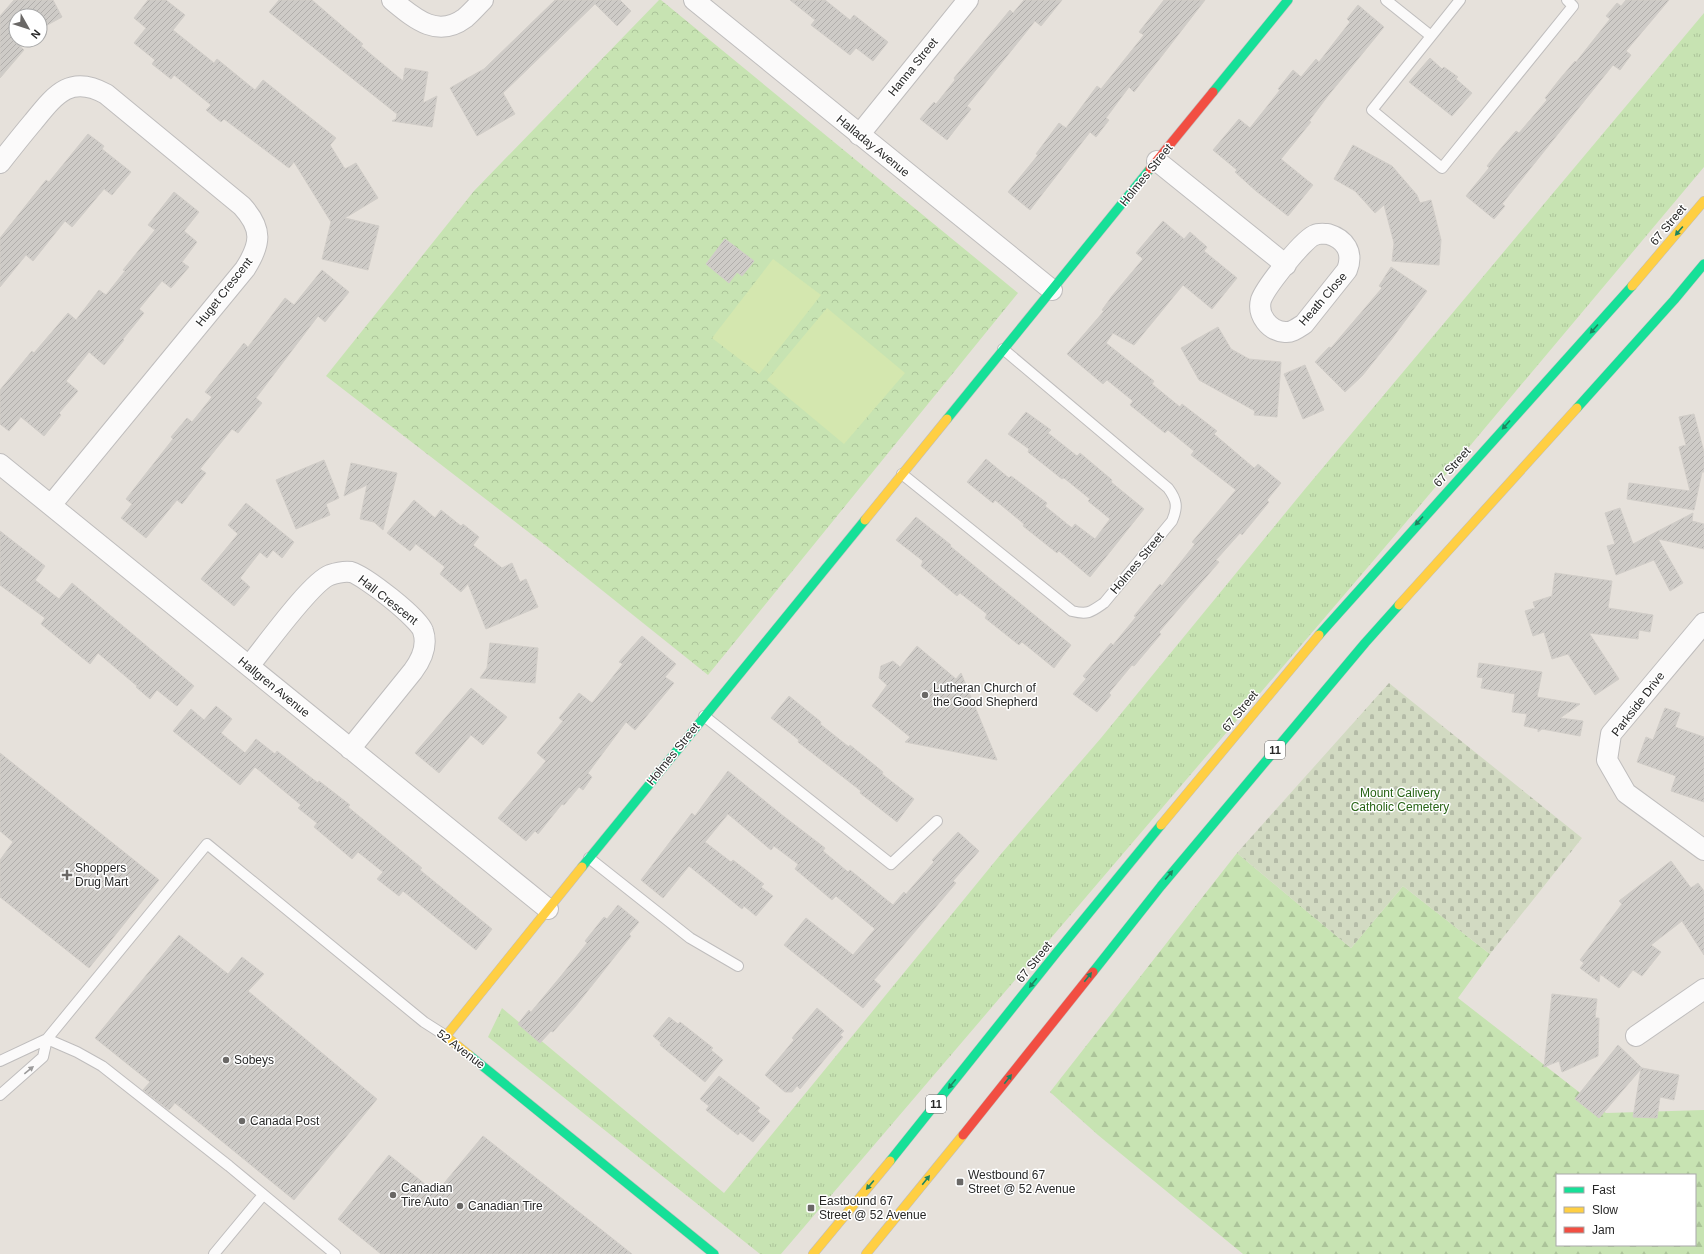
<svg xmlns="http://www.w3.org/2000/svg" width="1704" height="1254" font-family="Arial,sans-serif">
<defs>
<pattern id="grass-tufts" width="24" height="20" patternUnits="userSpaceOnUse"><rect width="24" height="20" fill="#c7e3b2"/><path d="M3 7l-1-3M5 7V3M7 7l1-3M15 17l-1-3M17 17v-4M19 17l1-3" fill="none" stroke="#abc399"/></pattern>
<pattern id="forest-firs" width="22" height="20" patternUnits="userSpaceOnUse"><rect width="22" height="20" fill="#c7e3b2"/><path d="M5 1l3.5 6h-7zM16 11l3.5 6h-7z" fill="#abc399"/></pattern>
<pattern id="cemetery-stones" width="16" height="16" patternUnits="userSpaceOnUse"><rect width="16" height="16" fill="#d2dac2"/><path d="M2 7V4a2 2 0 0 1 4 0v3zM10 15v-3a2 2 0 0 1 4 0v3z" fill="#b4bba7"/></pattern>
<pattern id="park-crowns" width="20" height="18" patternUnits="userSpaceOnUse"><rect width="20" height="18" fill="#c7e3b2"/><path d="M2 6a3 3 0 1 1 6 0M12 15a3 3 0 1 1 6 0" fill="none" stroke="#abc399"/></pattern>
<pattern id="building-hatch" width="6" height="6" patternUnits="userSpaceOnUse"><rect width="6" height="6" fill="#cecbc7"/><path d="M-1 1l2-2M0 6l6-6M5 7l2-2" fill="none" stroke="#b1aeab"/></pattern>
</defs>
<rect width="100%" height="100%" fill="#e6e1db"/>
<!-- grass -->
<path fill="url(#grass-tufts)" d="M1704,13V167L1391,540L781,1254H760L488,1037L502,1008L724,1193L1001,854L1101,738L1305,489Z"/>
<!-- forest -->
<path fill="url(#forest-firs)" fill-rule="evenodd" d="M1237,853L1351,948L1403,886L1490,954L1458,998L1606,1113L1704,1110V1254H1243L1098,1135L1050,1092ZM1557,1175H1695V1245H1557Z"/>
<!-- cemetery -->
<path fill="url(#cemetery-stones)" d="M1389,683L1582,838L1490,954L1403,886L1351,948L1237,853Z"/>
<!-- park -->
<path fill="url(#park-crowns)" d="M659,0H661L1018,293L708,675L553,551L326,376L474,191Z"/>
<!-- pitch -->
<path fill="#d4e7af" d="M773,259L821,295L759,374L712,338Z
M827,308L905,373L844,444L767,380Z"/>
<!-- building -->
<path fill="url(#building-hatch)" stroke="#d1cdc8" d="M14,0H53L62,17L40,29V16H16V40H19L15,42L24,50L0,78V16Z
M148,0H166L185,15L173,30L214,63L217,59L255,90L263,80L336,138L330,145L345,169L356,163L378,198L345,218L379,226L368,270L322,259L331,222L294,162L289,168L224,119L221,122L206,110L211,105L174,75L171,79L152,64L155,60L134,43L146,28L134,18Z
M279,0H312L363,44L361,46L403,81L405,68L428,72L423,103L437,96L432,127L392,121L396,119L397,114L269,12Z
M555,0H620L631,11L617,26L595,4L503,93L515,114L477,136L450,88L484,69Z
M790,0H825L850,20L854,15L888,42L873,61L856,48L850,55L811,25L815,20Z
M1024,0H1062L1041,26L1035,21L967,106L971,109L947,140L920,119L934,102L936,104L955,80L954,78L1010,10L1013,13Z
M1164,0H1205L1134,92L1129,87L1106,118L1109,120L1096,137L1090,132L1030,210L1008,192L1038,155L1036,154L1059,123L1066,128L1097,86L1101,89L1144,35L1139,32Z
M1626,0H1669L1626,51L1631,55L1620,70L1613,65L1502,204L1505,206L1494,219L1466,196L1489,168L1487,166L1497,153L1516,131L1519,133L1547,100L1545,98L1559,80L1575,61L1576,62L1610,19L1606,16L1617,3L1621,6Z
M1358,5L1384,27L1327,97L1309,121L1311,122L1281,159L1313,185L1288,216L1256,191L1235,172L1237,170L1213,150L1239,119L1250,128L1280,90L1278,89L1293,70L1301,77L1316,59L1319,62L1350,22L1347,19Z
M1430,58L1442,69L1444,67L1458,77L1456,79L1472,93L1452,116L1409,82Z
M88,134L104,146L102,149L131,172L112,195L104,189L72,227L65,221L33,261L26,255L0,287V238L46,180L49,182Z
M1353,145L1392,166L1417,195L1420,203L1431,200L1441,240L1439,265L1392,261L1394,243L1384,205L1375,213L1355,191L1334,179Z
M174,192L199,212L184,231L197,242L182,262L189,267L171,288L162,281L139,309L144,313L123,339L124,340L104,365L89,352L66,381L78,391L59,413L61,415L44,436L21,417L9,431L0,424V390L32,351L34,353L68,313L76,320L99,290L106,295L125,271L123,270L155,230L148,225Z
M1163,221L1184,239L1190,232L1207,247L1204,251L1237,278L1212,309L1183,285L1134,345L1113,333L1106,343L1154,381L1152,384L1180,407L1182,404L1217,431L1214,434L1254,468L1258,464L1281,483L1267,500L1269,502L1242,535L1240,533L1216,560L1219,562L1159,632L1161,634L1134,666L1132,665L1109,693L1111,695L1097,712L1073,694L1086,679L1083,676L1111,643L1113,645L1136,617L1134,616L1160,584L1162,586L1195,544L1192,542L1236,490L1191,455L1194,451L1168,430L1165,433L1130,405L1133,401L1107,380L1103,384L1067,354L1104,311L1102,310L1112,296L1143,259L1136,253Z
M725,239L754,261L742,276L737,272L729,283L706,264Z
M1391,267L1427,291L1391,340L1362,376L1345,392L1315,362L1329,347L1331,348L1382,288L1379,286Z
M322,270L349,292L325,322L318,316L256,398L262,403L238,433L232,429L200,469L206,473L182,504L177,500L146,538L121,518L132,504L126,499L173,439L171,437L187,418L192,422L212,397L205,392L244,343L248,347L285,298L294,305Z
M1218,327L1231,349L1249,359L1281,362L1277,417L1254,415L1255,411L1199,380L1181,348Z
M1305,365L1324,410L1303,419L1284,374Z
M1026,412L1051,430L1048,433L1077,456L1080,453L1112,480L1111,482L1144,509L1090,577L1059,551L1057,553L1023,526L1024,524L995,500L993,503L967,482L986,459L1009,478L1011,476L1047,503L1045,506L1072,528L1075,524L1095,539L1110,519L1088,501L1090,499L1064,478L1062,479L1028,452L1029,449L1008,434Z
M1694,414L1704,452V472H1702L1694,510L1627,499L1629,483L1690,491L1679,447L1686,445L1679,417Z
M324,460L339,498L326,504L330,515L296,529L276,480Z
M351,463L397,473L383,530L374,522L360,519L367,485L344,496Z
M414,500L435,518L441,510L461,526L463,524L479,537L473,545L502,568L512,563L520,582L526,579L538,607L486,629L468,584L461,592L440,574L445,567L416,544L410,551L387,533Z
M246,503L294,542L282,558L273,550L267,558L260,552L240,578L250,587L234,606L201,579L238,534L228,525Z
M1620,508L1633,544L1693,513L1692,521L1704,524V549L1658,539L1683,583L1670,591L1654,560L1616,575L1607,546L1615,544L1605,513Z
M916,517L951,545L950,546L1071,645L1054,668L1022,642L1019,645L985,618L987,614L960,593L957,596L921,566L923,561L896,540Z
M0,531L45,566L35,580L59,599L72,583L194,686L177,706L157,690L150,699L136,687L137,686L98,653L90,664L41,624L45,618L0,585Z
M1555,573L1612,581L1608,608L1653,615L1650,632L1639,630L1638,639L1589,633L1619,679L1595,695L1568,654L1552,659L1544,632L1533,636L1525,611L1535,608L1533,602L1552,596Z
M642,636L676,664L665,677L674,683L635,730L626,722L588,773L592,777L583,790L579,787L564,805L562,804L538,834L535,831L526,841L498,818L546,761L537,753L563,721L559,718L579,693L592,703L623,664L619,662Z
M490,643L538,648L535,683L480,678L487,668Z
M917,646L956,679L961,673L997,760L905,742L910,737L872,706L887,685L879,678L881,666L893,661L900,667Z
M1479,663L1542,672L1537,697L1580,704L1560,718L1583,721L1580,736L1542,729L1538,732V729L1524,726L1527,714L1512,712L1515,694L1481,688L1483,678L1477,677Z
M471,688L507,717L483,745L471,735L439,773L415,753Z
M789,696L821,722L820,724L849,747L850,745L883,772L882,774L914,799L897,822L860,793L861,791L798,742L799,740L771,718Z
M216,706L232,719L221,733L245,753L256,739L275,754L277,751L318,783L319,781L350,805L348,807L422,868L420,870L492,929L476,950L403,891L399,896L377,879L383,872L358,852L352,859L314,827L317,823L298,808L301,805L255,767L240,785L173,731L191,709L204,720Z
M1665,708L1680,713L1675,727L1704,737V802L1671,791L1676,776L1637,762L1646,737L1653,740Z
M0,753L159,880L89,968L0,897V860L13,842L0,831Z
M728,771L782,815L825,848L823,851L848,872L850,870L893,905L904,892L906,894L934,862L932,860L958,832L979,851L953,881L956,883L874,980L881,986L863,1008L784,945L806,918L853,955L875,929L836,896L832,900L795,869L798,864L774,846L771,850L728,814L705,842L731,862L733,860L764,884L761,887L773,896L756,916L744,906L742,909L689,866L663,898L641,880L692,813L695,816Z
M1671,861L1691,888L1698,883L1704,891V955L1682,921L1651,945L1661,952L1642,976L1633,970L1619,988L1600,974L1599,982L1580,968L1584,963L1580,960L1622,904L1619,901Z
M618,905L639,922L629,934L631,936L575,1007L553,1032L551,1031L540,1043L518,1024L529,1010L531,1012L561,976L587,943L585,941L604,917L607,919Z
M179,935L228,974L242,957L264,974L248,991L377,1099L294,1200L175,1103L169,1110L143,1090L150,1082L95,1038Z
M1552,994L1597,999L1595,1018H1599L1598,1056L1562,1072L1559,1061L1544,1067Z
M817,1008L844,1031L840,1035L843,1037L800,1089L797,1086L792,1092H785L765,1075L794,1040L792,1038Z
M669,1017L678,1024L680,1022L713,1048L711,1050L723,1060L705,1082L660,1045L661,1043L653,1036Z
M1618,1045L1642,1068L1679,1075L1674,1100L1660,1097L1657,1118L1633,1117L1641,1069L1599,1118L1575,1099Z
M719,1076L760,1108L757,1111L770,1121L753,1142L740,1132L738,1135L706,1110L709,1106L700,1099Z
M483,1136L632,1254H381L338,1219L389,1155L436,1193Z"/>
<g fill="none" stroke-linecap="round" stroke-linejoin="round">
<!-- lane casing -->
<g stroke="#bfbdbd" stroke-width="12">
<path id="lane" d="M1386,0L1431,36
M1460,0L1372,110L1442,168L1573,6L1567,0
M902,474L1072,611C1088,615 1091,612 1104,603L1172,521C1178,507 1177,500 1168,488L1003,349
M704,716L891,864L937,821
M589,858L690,938L738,966
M47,1039L77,1052L102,1066L229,1166L335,1254
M0,1061L47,1039L207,844L424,1022L446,1036
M0,1095L43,1057L47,1039
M214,1254L263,1195"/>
</g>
<!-- street casing -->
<g stroke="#bfbdbd" stroke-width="22">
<path id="street" d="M392,0C414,18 437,39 465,18C471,13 477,6 483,0
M694,0L1052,290
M859,135L968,0
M1157,161L1286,265
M0,163C11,149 22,135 33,122C55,95 70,74 106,94L242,206C263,229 261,244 245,269L51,505
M1328,234C1345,239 1354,252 1347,270L1304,324C1299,327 1292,333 1285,332C1269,331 1257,315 1261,300C1265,288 1304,238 1315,235C1319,233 1324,234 1328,234Z
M0,464L548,909
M1704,623L1611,734L1607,760L1626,793L1704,850
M249,666C264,648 311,582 330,575C336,573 344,571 351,572C365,576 419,618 423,631C428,646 422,659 413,671L350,749
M1636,1036L1704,989"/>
</g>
<!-- fast casing -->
<g stroke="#bfbdbd" stroke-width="10">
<path id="fast" d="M1213,92L1288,0
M1577,408L1674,300L1704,264
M947,419L1150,169
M1319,635L1632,286
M582,867L865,520
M1093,972L1161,886L1365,643L1399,605
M469,1055L714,1254
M890,1161L1057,952L1161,825"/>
</g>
<!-- slow casing -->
<g stroke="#bfbdbd" stroke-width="10">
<path id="slow" d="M1632,286L1704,201
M865,520L947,419
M1399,605L1577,408
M1161,825L1319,635
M469,1055L446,1036L582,867
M813,1254L890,1161
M866,1254L963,1135"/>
</g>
<!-- jam casing -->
<g stroke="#bfbdbd" stroke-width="10">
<path id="jam" d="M1150,169L1213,92
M963,1135L1093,972"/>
</g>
<!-- lane -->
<use href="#lane" stroke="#fbfafa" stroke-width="10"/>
<!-- street -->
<use href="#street" stroke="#fbfafa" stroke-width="20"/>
<!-- fast -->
<use href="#fast" stroke="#16e098" stroke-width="9"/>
<!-- slow -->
<use href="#slow" stroke="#ffcf43" stroke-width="9"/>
<!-- jam -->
<use href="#jam" stroke="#f24e42" stroke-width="9"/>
</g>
<!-- one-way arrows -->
<defs><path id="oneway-solid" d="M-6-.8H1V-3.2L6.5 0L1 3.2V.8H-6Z"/></defs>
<g fill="#1e8460">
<use href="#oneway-solid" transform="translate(1679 231) rotate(130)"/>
<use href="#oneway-solid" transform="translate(1594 329) rotate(132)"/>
<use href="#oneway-solid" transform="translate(1506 425) rotate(132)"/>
<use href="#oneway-solid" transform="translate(1419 521) rotate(132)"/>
<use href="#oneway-solid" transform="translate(1169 875) rotate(-50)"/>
<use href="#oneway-solid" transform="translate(1088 977) rotate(-52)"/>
<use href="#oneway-solid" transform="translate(1033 983) rotate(129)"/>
<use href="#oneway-solid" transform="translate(1008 1079) rotate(-52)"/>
<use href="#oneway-solid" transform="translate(952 1084) rotate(129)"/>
<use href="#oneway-solid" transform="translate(926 1180) rotate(-51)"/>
<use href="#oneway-solid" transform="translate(870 1185) rotate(130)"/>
</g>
<use fill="#9c9b9b" href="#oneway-solid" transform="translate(29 1070) rotate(-39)"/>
<!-- markers -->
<g fill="#6a6866" stroke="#fff" stroke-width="1.5">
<circle cx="925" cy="695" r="4"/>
<path d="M65 869h4v4h4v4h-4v4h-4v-4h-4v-4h4z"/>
<circle cx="226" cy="1060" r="4"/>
<circle cx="242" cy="1121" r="4"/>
<rect x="956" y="1178" width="8" height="8" rx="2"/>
<circle cx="393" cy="1195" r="4"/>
<circle cx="460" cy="1206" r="4"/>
<rect x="807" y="1204" width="8" height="8" rx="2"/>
</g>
<g text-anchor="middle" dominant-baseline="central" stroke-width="3" stroke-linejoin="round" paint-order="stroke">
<!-- shield labels -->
<g fill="#fff" stroke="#686868" stroke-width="1">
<rect x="1265" y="741" width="20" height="18" rx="3"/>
<rect x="926" y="1095" width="20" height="18" rx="3"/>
</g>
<g font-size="11" font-weight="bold" fill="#272727">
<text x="1275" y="750">11</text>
<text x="936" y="1104">11</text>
</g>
<!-- street labels -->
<g font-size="12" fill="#272727" stroke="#fff">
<text transform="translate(913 67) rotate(-51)">Hanna Street</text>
<text transform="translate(873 146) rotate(39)">Halladay Avenue</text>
<text transform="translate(1146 175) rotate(-51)">Holmes Street</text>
<text transform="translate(1668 225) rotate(-50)">67 Street</text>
<text transform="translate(224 292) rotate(-52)">Huget Crescent</text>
<text transform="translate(1323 299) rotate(-49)">Heath Close</text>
<text transform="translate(1452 467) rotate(-48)">67 Street</text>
<text transform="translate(1137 563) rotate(-50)">Holmes Street</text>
<text transform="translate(388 600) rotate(38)">Hall Crescent</text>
<text transform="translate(274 687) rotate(39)">Hallgren Avenue</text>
<text transform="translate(1638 704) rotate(-52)">Parkside Drive</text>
<text transform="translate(1240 711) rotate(-51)">67 Street</text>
<text transform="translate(673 754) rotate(-51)">Holmes Street</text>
<text transform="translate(1034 962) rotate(-51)">67 Street</text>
<text transform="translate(461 1049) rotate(37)">52 Avenue</text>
</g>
<!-- poi labels -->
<g font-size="12" fill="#272727" stroke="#fff" text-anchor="start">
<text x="933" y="688">Lutheran Church of<tspan x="933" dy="14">the Good Shepherd</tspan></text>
<text x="75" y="868">Shoppers<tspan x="75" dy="14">Drug Mart</tspan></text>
<text x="234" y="1060">Sobeys</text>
<text x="250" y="1121">Canada Post</text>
<text x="968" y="1175">Westbound 67<tspan x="968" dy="14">Street @ 52 Avenue</tspan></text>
<text x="401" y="1188">Canadian<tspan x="401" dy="14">Tire Auto</tspan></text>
<text x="819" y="1201">Eastbound 67<tspan x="819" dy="14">Street @ 52 Avenue</tspan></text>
<text x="468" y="1206">Canadian Tire</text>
</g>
<!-- park labels -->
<g font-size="12" fill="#286416" stroke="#fff">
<text x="1400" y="793">Mount Calivery<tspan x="1400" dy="14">Catholic Cemetery</tspan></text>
</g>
</g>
<!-- legend -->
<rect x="1556" y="1174" width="140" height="72" fill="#ffffff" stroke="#a9a9a9"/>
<rect x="1564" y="1187" width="20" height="6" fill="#16e098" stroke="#a9a9a9"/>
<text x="1592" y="1194" font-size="12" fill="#272727">Fast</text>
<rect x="1564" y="1207" width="20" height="6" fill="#ffcf43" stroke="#a9a9a9"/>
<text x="1592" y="1214" font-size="12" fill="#272727">Slow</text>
<rect x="1564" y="1227" width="20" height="6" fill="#f24e42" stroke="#a9a9a9"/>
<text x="1592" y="1234" font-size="12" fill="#272727">Jam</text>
<!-- north arrow -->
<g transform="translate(28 28) rotate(129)"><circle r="19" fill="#ffffff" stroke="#a9a9a9"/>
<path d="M0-3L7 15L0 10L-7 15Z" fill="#6a6866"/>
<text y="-6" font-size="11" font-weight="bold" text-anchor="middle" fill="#272727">N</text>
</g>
</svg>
